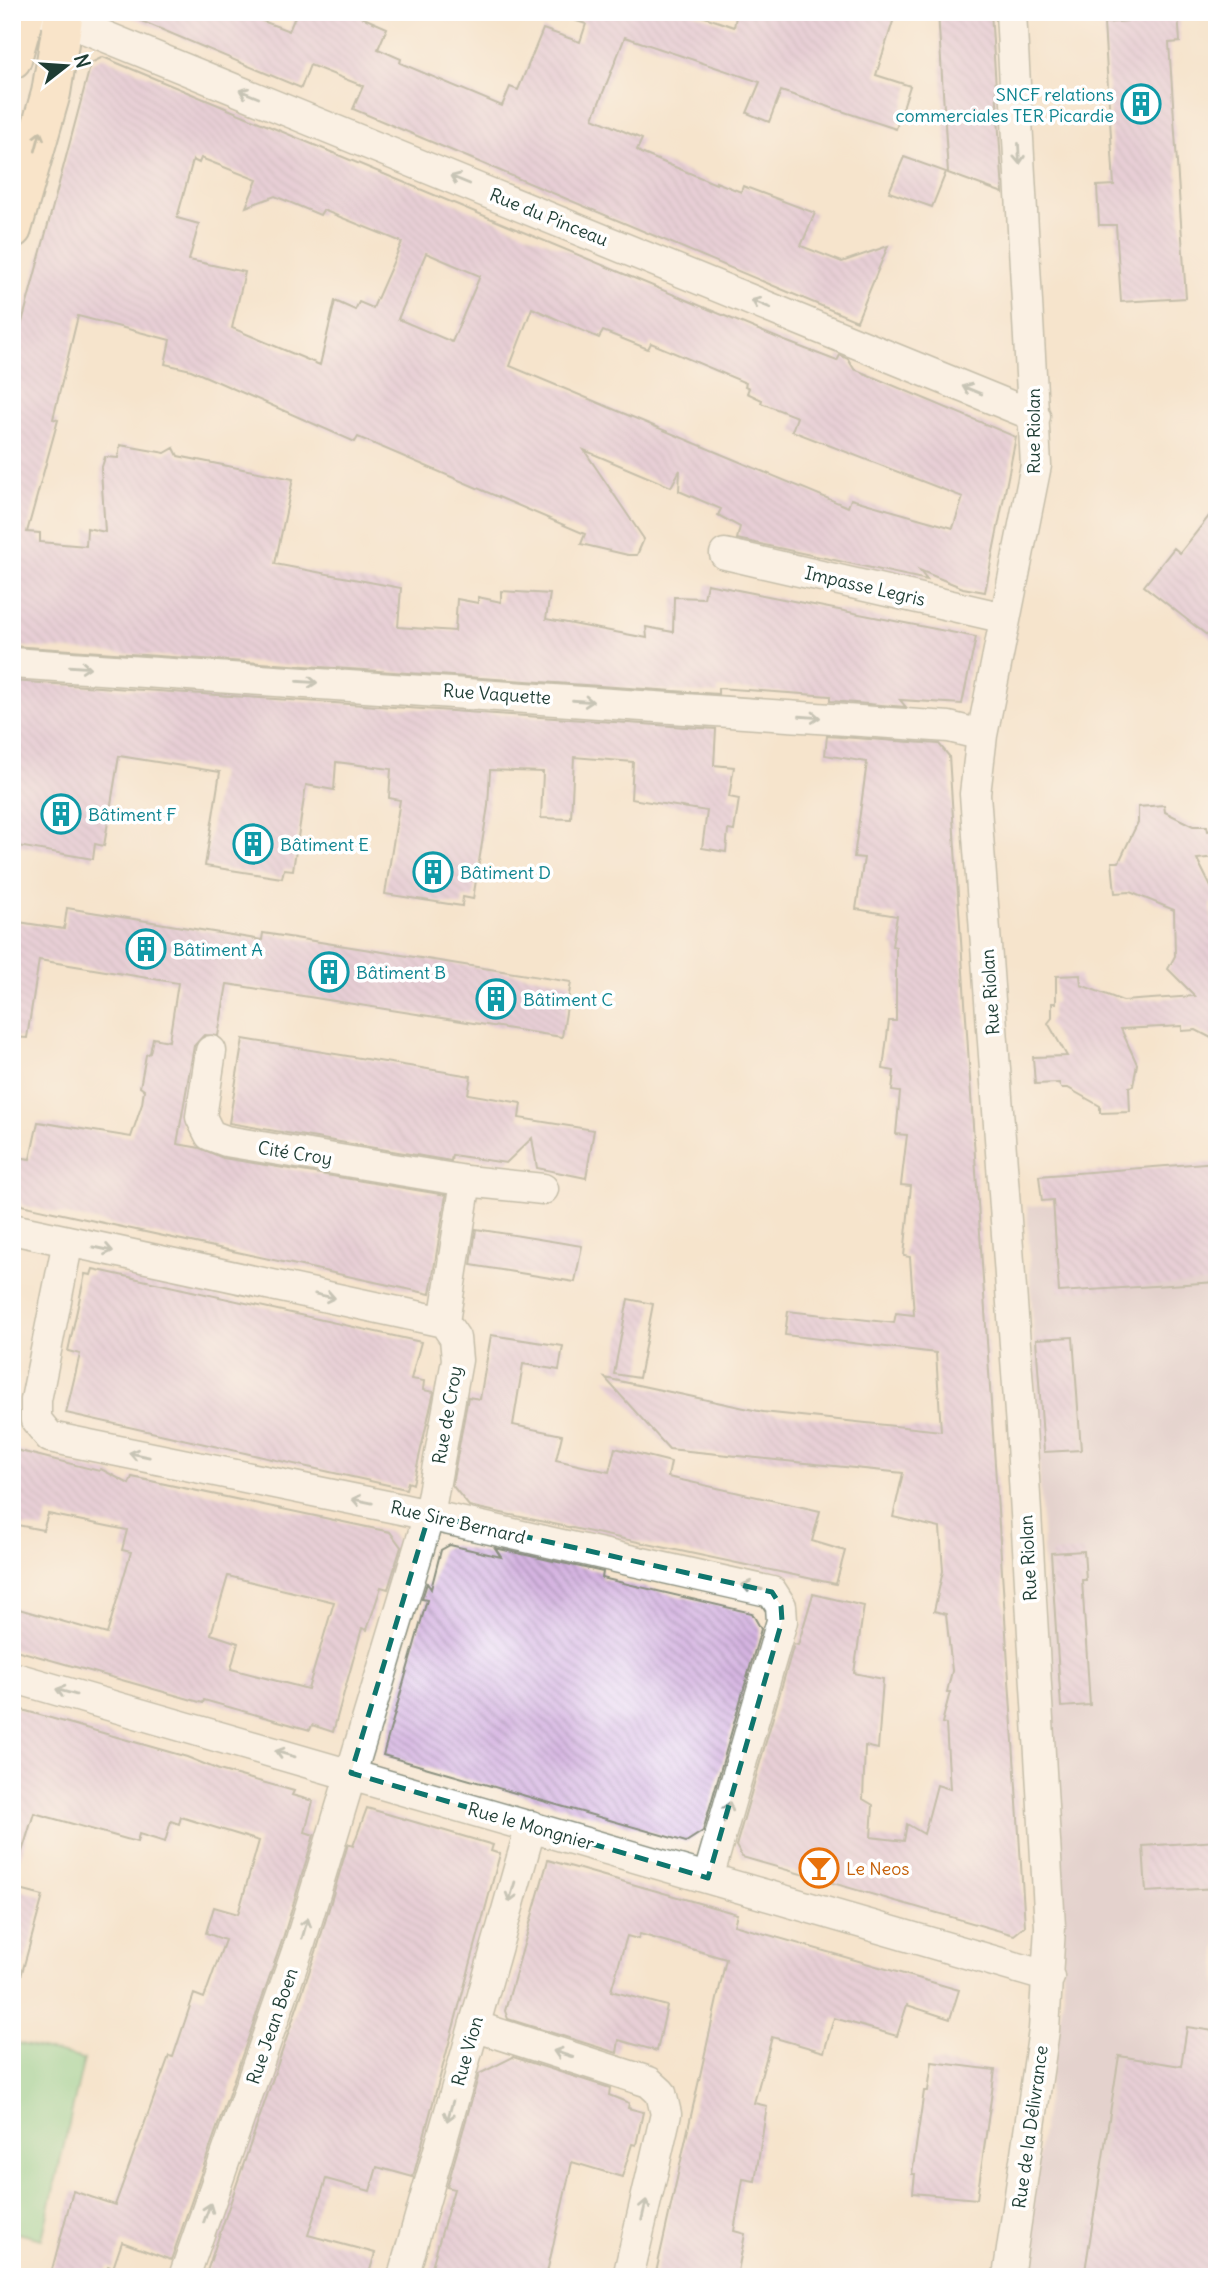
<svg xmlns="http://www.w3.org/2000/svg" width="1229" height="2289" font-family="Delius,sans-serif">
<defs>
<pattern id="building-back-hatch" width="6" height="6" patternUnits="userSpaceOnUse" patternTransform="scale(1.75)"><rect width="6" height="6" fill="#d5b4e1"/><path d="M-1 5l2 2M0 0l6 6M5-1l2 2" fill="none" stroke="#ac94b7"/></pattern>
</defs>
<rect width="100%" height="100%" fill="#fff"/>
<filter id="ink" filterUnits="userSpaceOnUse"><feTurbulence type="fractalNoise" baseFrequency=".0143" numOctaves="2"/><feDisplacementMap in="SourceGraphic" scale="14" xChannelSelector="R" yChannelSelector="G"/><feConvolveMatrix kernelMatrix="1 2 1 2 8 2 1 2 1" color-interpolation-filters="sRGB"/></filter>
<filter id="wash" filterUnits="userSpaceOnUse"><feTurbulence type="fractalNoise" baseFrequency=".00686" numOctaves="4" result="noise"/><feDisplacementMap in="SourceGraphic" scale="28" xChannelSelector="R" yChannelSelector="G"/><feGaussianBlur stdDeviation="1.57" result="paint"/><feColorMatrix in="noise" values="0 0 0 0 0 0 0 0 0 0 0 0 0 0 0 0 0 1.4 0 .05"/><feComposite in="paint" operator="in"/></filter>
<g filter="url(#wash)">
<rect width="100%" height="100%" fill="#f6e4cc"/>
<!-- industrial -->
<path fill="#cfbdcf" d="M1217,1194V2277H1019L1064,1992L1027,1206Z"/>
<!-- green -->
<path fill="#86d695" stroke="#528a64" stroke-width="2" d="M12,2042L84,2059L42,2239L12,2232Z"/>
<g id="blocks">
<!-- building -->
<path fill="url(#building-back-hatch)" fill-rule="evenodd" d="M120,12H239L289,31L297,12H350L387,28L378,49L401,59L400,63L502,106L510,87L518,90L543,29L580,42L586,24L564,17V12H690L734,27L737,12H896L876,75L910,86L896,129L781,91L769,122L747,113L760,82L625,37L593,118L642,139L637,150L641,153L716,184V182L741,192L743,186L815,213L801,246L842,262L888,246L857,321L353,109L363,86L310,65L301,88Z
M938,12H991L1003,193L948,173Z
M1127,12H1178L1180,42L1169,43L1186,298L1121,302L1116,225H1099L1097,186L1114,185L1104,23L1127,21Z
M103,57L785,341L837,361L840,355L848,359L854,369L1016,437L985,592L963,588L919,570L927,580L737,539L740,527L718,515L721,509L679,491L680,470L671,487L584,450L644,539L637,555H628L581,544L585,534L358,437L355,442L191,370L165,364L170,340L78,316L53,419L58,420L27,532L40,533V542L86,546L87,528L105,532L101,470L105,457L118,458L120,445L165,453L174,448L178,456L293,479L275,564L401,588L398,627L455,631L457,599L478,603V597L501,602V591L550,594L546,619L647,638L646,627L673,632L674,597L704,598L707,584L976,637L962,704L900,700L906,707L830,701V696L718,688V694L12,646V360L91,63ZM201,158L257,180L246,207L275,196L320,215L323,210L402,242L373,308L359,302L355,310L335,301L320,365L232,328L245,272L189,260L199,224L177,218L193,160L199,163ZM426,253L480,276L452,342L398,319ZM532,308L599,338L603,331L648,349L651,343L746,383L745,386L749,388L747,393L762,400L761,403L797,417L792,431L963,497L953,528L851,499L848,507L510,366Z
M904,157L946,172L932,207L889,192Z
M1217,506V643L1144,586L1174,548L1180,553Z
M12,681L716,729L714,765L734,767L729,797L739,799L734,831L728,830L726,852L702,848L707,811L631,799L633,762L574,757L571,819L541,818L543,772L490,770L488,806L473,899L463,897L462,906L385,894L400,800L389,798L391,769L336,762L334,790L306,785L293,870L284,869L282,878L205,866L220,772L119,756L104,846L95,844L93,859L12,845Z
M827,736L939,744L949,756L1025,1926L1014,1935L742,1857L736,1846L794,1644L798,1645L813,1594L864,1606L854,1673L883,1679L878,1749L865,1746L863,1799L873,1805L871,1837L904,1841L907,1824L924,1834L937,1785L950,1789L946,1724L942,1723L950,1692H947L952,1671L946,1614L934,1611L943,1571L940,1528L893,1517L903,1473L669,1449L605,1378L763,1412L941,1431L936,1353L785,1335L788,1311L894,1323L896,1313L914,1315L910,1257L904,1256L911,1186L901,1185L907,1135L896,1134L900,1092L892,1091L894,1071L883,1069L889,1021H896V947L892,946L897,916L856,909L864,858L854,857L867,762L825,755Z
M1164,805L1165,812L1193,826H1207L1208,831L1217,830V857L1197,859L1216,897L1211,906L1213,929L1217,931V1041L1196,1030L1182,1031V1026L1121,1029L1137,1064L1133,1086L1129,1087L1130,1112L1100,1113V1106L1068,1088H1061L1059,1083L1035,1084L1033,1057L1067,1056L1048,1023L1052,1018V1003H1056V976L1080,975L1081,985L1123,1001L1195,996L1168,969L1175,956L1174,910L1130,892L1115,893L1112,862H1119L1138,822V807Z
M67,908L262,940L263,933L571,982L562,1037L227,984L218,1036L204,1035L194,1046L177,1144L200,1148L223,1158L446,1195L430,1294L21,1205V1201L12,1199V1156L30,1159L38,1122L131,1137L142,1104L144,1090L140,1087L146,1055L150,1053L153,1038L169,1041L178,983L39,960L27,1038L12,1037V921L64,929Z
M243,1039L471,1076L468,1094L521,1103L519,1118L594,1130L586,1178L537,1168L532,1138L506,1163L452,1155L451,1161L229,1123Z
M1217,1162V1282L1059,1292L1053,1200L1042,1201L1039,1176Z
M476,1229L582,1246L575,1282L471,1265Z
M93,1269L421,1342L411,1379L424,1381L423,1390L434,1392L413,1484L408,1482L406,1489L66,1413L80,1354L68,1351L85,1274L91,1275Z
M628,1299L653,1304L639,1378L614,1374Z
M491,1335L563,1346L559,1370L523,1364L513,1425L562,1435L556,1460L609,1472L615,1448L671,1462L668,1477L820,1511L812,1541L845,1551L836,1584L469,1506L452,1485L468,1397L480,1399Z
M1073,1337L1081,1450L1044,1452L1036,1339Z
M12,1449L99,1471L101,1469L129,1484L132,1477L390,1532L401,1547L388,1589L381,1587L367,1630L362,1628L333,1732L312,1725L310,1730L204,1700L203,1703L12,1649V1607L107,1634L131,1552L122,1550L127,1530L48,1514L43,1530L12,1524ZM228,1576L334,1602L308,1689L231,1669L238,1643L211,1634Z
M450,1545L501,1557L495,1548L603,1572L602,1578L752,1613L761,1629L703,1831L686,1842L383,1755L427,1600L422,1599L427,1583L431,1589L441,1550Z
M1084,1551L1086,1580H1082L1090,1705L1061,1707L1051,1553Z
M12,1707L187,1757L219,1770L294,1791L292,1795L313,1801L305,1832L314,1835L283,1938L171,2260L122,2242L113,2268L108,2266L104,2277H50L73,2191L115,2205L169,2056L173,2057L194,1994L204,1998L225,1940L206,1933L214,1907L238,1914L259,1841L181,1817L179,1824L171,1821L165,1842L139,1834L137,1842L34,1813L18,1865L12,1864Z
M367,1808L493,1845L491,1851L500,1854L413,2177L377,2167L370,2191L326,2179L308,2235L375,2253L368,2277H205L317,1949L348,1844L353,1846Z
M1217,1841V1888L1146,1892L1143,1846Z
M548,1860L737,1914L734,1925L959,1990L950,2019L907,2005L897,2036L834,2018L824,2052L772,2037L754,2103L767,2106L755,2181L743,2179L734,2231L745,2234L737,2277H655L726,1959L640,1934L638,1939L627,1936L611,1991L667,2006L657,2051L619,2040L617,2053L508,2019L505,2011Z
M12,1888L43,1896L20,1980L12,1978Z
M1187,2027L1214,2031L1212,2044H1217V2277H1084L1119,2056L1181,2066Z
M513,2057L610,2088L609,2095L629,2103L628,2108L643,2112L636,2145L632,2144L622,2177L572,2162L546,2277H429L454,2189L447,2187L479,2074Z
M932,2062L995,2070L977,2199L913,2193L915,2174H912L924,2091H928Z"/>
</g>
</g>
<g filter="url(#ink)">
<use href="#blocks" fill-opacity="0" stroke="#8a9080" stroke-width="2"/>
<g fill="none" stroke-linecap="round" stroke-linejoin="round">
<!-- minor casing -->
<g stroke="#8a9080" stroke-width="33">
<path id="minor" d="M45,12L1035,416
M725,554L1005,618
M12,663L949,727L982,735
M211,1051L201,1117L210,1135L226,1141L466,1181L543,1189
M12,1229L444,1322L455,1338L457,1360L429,1515L300,1943L184,2277
M68,1241L36,1400V1420L50,1437L401,1509L772,1592L781,1606L782,1621L708,1878
M444,1322L466,1181
M12,1677L1049,1977
M474,2026L649,2082L661,2093L666,2114L628,2277
M403,2277L531,1826
M1008,2277L1044,2030L1050,1927L1021,1427L975,794L982,735L1036,465L1011,12"/>
</g>
<!-- secondary casing -->
<g stroke="#8a9080" stroke-width="42">
<path id="secondary" d="M12,59L25,12
M12,229L51,93L64,12"/>
</g>
<!-- minor -->
<use href="#minor" stroke="#fff" stroke-width="30"/>
<!-- secondary -->
<use href="#secondary" stroke="#fde5c5" stroke-width="38"/>
</g>
<!-- one-way arrows -->
<defs><path id="oneway-shaft" d="M-6 0H5M1.5-3L5.5 0L1.5 3" fill="none" stroke-width="1.6" stroke-linecap="round" stroke-linejoin="round" transform="scale(1.75)"/></defs>
<g stroke="#8f9e9a">
<use href="#oneway-shaft" transform="translate(249 94) rotate(-158)"/>
<use href="#oneway-shaft" transform="translate(1019 154) rotate(87)"/>
<use href="#oneway-shaft" transform="translate(460 180) rotate(-158)"/>
<use href="#oneway-shaft" transform="translate(761 304) rotate(-158)"/>
<use href="#oneway-shaft" transform="translate(972 390) rotate(-158)"/>
<use href="#oneway-shaft" transform="translate(80 667) rotate(4)"/>
<use href="#oneway-shaft" transform="translate(307 682) rotate(4)"/>
<use href="#oneway-shaft" transform="translate(583 701) rotate(4)"/>
<use href="#oneway-shaft" transform="translate(810 717) rotate(4)"/>
<use href="#oneway-shaft" transform="translate(103 1249) rotate(12)"/>
<use href="#oneway-shaft" transform="translate(325 1296) rotate(12)"/>
<use href="#oneway-shaft" transform="translate(139 1455) rotate(-168)"/>
<use href="#oneway-shaft" transform="translate(362 1501) rotate(-168)"/>
<use href="#oneway-shaft" transform="translate(752 1587) rotate(-167)"/>
<use href="#oneway-shaft" transform="translate(66 1692) rotate(-164)"/>
<use href="#oneway-shaft" transform="translate(285 1754) rotate(-164)"/>
<use href="#oneway-shaft" transform="translate(727 1812) rotate(-74)"/>
<use href="#oneway-shaft" transform="translate(512 1892) rotate(106)"/>
<use href="#oneway-shaft" transform="translate(305 1928) rotate(-74)"/>
<use href="#oneway-shaft" transform="translate(563 2054) rotate(-162)"/>
<use href="#oneway-shaft" transform="translate(450 2111) rotate(106)"/>
<use href="#oneway-shaft" transform="translate(644 2210) rotate(-77)"/>
<use href="#oneway-shaft" transform="translate(207 2213) rotate(-70)"/>
</g>
<use stroke="#8e917c" href="#oneway-shaft" transform="translate(38 141) rotate(-75)"/>
</g>
<!-- marked area -->
<path d="M0 0H1229V2289H0ZM429,1515L772,1592L781,1606L782,1621L708,1878L351,1773Z" fill="#f6e4cc" fill-opacity=".55" fill-rule="evenodd"/>
<path fill="none" stroke="#0f766e" stroke-width="5" stroke-dasharray="14 9" stroke-linejoin="round" d="M429,1515L772,1592L781,1606L782,1621L708,1878L351,1773Z"/>
<!-- icons -->
<defs>
<g id="building-ring" transform="scale(2.0125)"><circle r="9.5" fill="#fff" stroke="#0f9aa8" stroke-width="1.5"/><path d="M-4-6H4V6H1V3H-1V6H-4ZM-2.5-4.3h1.7v1.8h-1.7ZM.8-4.3h1.7v1.8H.8ZM-2.5-1h1.7V.8h-1.7ZM.8-1h1.7V.8H.8Z" fill="#0f9aa8"/></g>
<g id="bar-ring" transform="scale(2.0125)"><circle r="9.5" fill="#fff" stroke="#e8710a" stroke-width="1.5"/><path d="M-6-5H6L.8 .8V4.5H3.5V6h-7V4.5H-.8V.8Z" fill="#e8710a"/></g>
</defs>
<g fill-rule="evenodd">
<use href="#building-ring" x="1141" y="104"/>
<use href="#building-ring" x="61" y="814"/>
<use href="#building-ring" x="253" y="844"/>
<use href="#building-ring" x="433" y="872"/>
<use href="#building-ring" x="146" y="949"/>
<use href="#building-ring" x="329" y="972"/>
<use href="#building-ring" x="496" y="999"/>
<use href="#bar-ring" x="819" y="1868"/>
</g>
<g text-anchor="middle" dominant-baseline="central" stroke-width="7" stroke-linejoin="round" paint-order="stroke">
<!-- culture labels -->
<g font-size="18" fill="#0d838f" stroke="#fff" text-anchor="start">
<text x="1114" y="94" text-anchor="end">SNCF relations<tspan x="1114" dy="21">commerciales TER Picardie</tspan></text>
<text x="88" y="814">Bâtiment F</text>
<text x="280" y="844">Bâtiment E</text>
<text x="460" y="872">Bâtiment D</text>
<text x="173" y="949">Bâtiment A</text>
<text x="356" y="972">Bâtiment B</text>
<text x="523" y="999">Bâtiment C</text>
</g>
<!-- street labels -->
<g font-size="18" fill="#1f3d34" stroke="#fff">
<text transform="translate(549 217) rotate(22)">Rue du Pinceau</text>
<text transform="translate(1033 431) rotate(-90)">Rue Riolan</text>
<text transform="translate(865 586) rotate(13)">Impasse Legris</text>
<text transform="translate(497 694) rotate(4)">Rue Vaquette</text>
<text transform="translate(990 992) rotate(-94)">Rue Riolan</text>
<text transform="translate(295 1153) rotate(9)">Cité Croy</text>
<text transform="translate(447 1415) rotate(-80)">Rue de Croy</text>
<text transform="translate(458 1522) rotate(13)">Rue Sire Bernard</text>
<text transform="translate(1028 1558) rotate(-93)">Rue Riolan</text>
<text transform="translate(531 1826) rotate(16)">Rue le Mongnier</text>
<text transform="translate(272 2026) rotate(-71)">Rue Jean Boen</text>
<text transform="translate(467 2051) rotate(-74)">Rue Vion</text>
<text transform="translate(1030 2127) rotate(-82)">Rue de la Délivrance</text>
</g>
<!-- food labels -->
<g font-size="18" fill="#c56008" stroke="#fff" text-anchor="start">
<text x="846" y="1868">Le Neos</text>
</g>
</g>
<!-- margin -->
<rect width="1229" height="2289" fill="none" stroke="#fff" stroke-width="42"/>
<!-- north arrow -->
<g transform="translate(66 66) rotate(73)" stroke="#ffffff" stroke-width="5" paint-order="stroke">
<path d="M0-5L12 26L0 18L-12 26Z" fill="#1f3d34"/>
<text y="-10" font-size="19" font-weight="bold" text-anchor="middle" fill="#1f3d34">N</text>
</g>
</svg>
